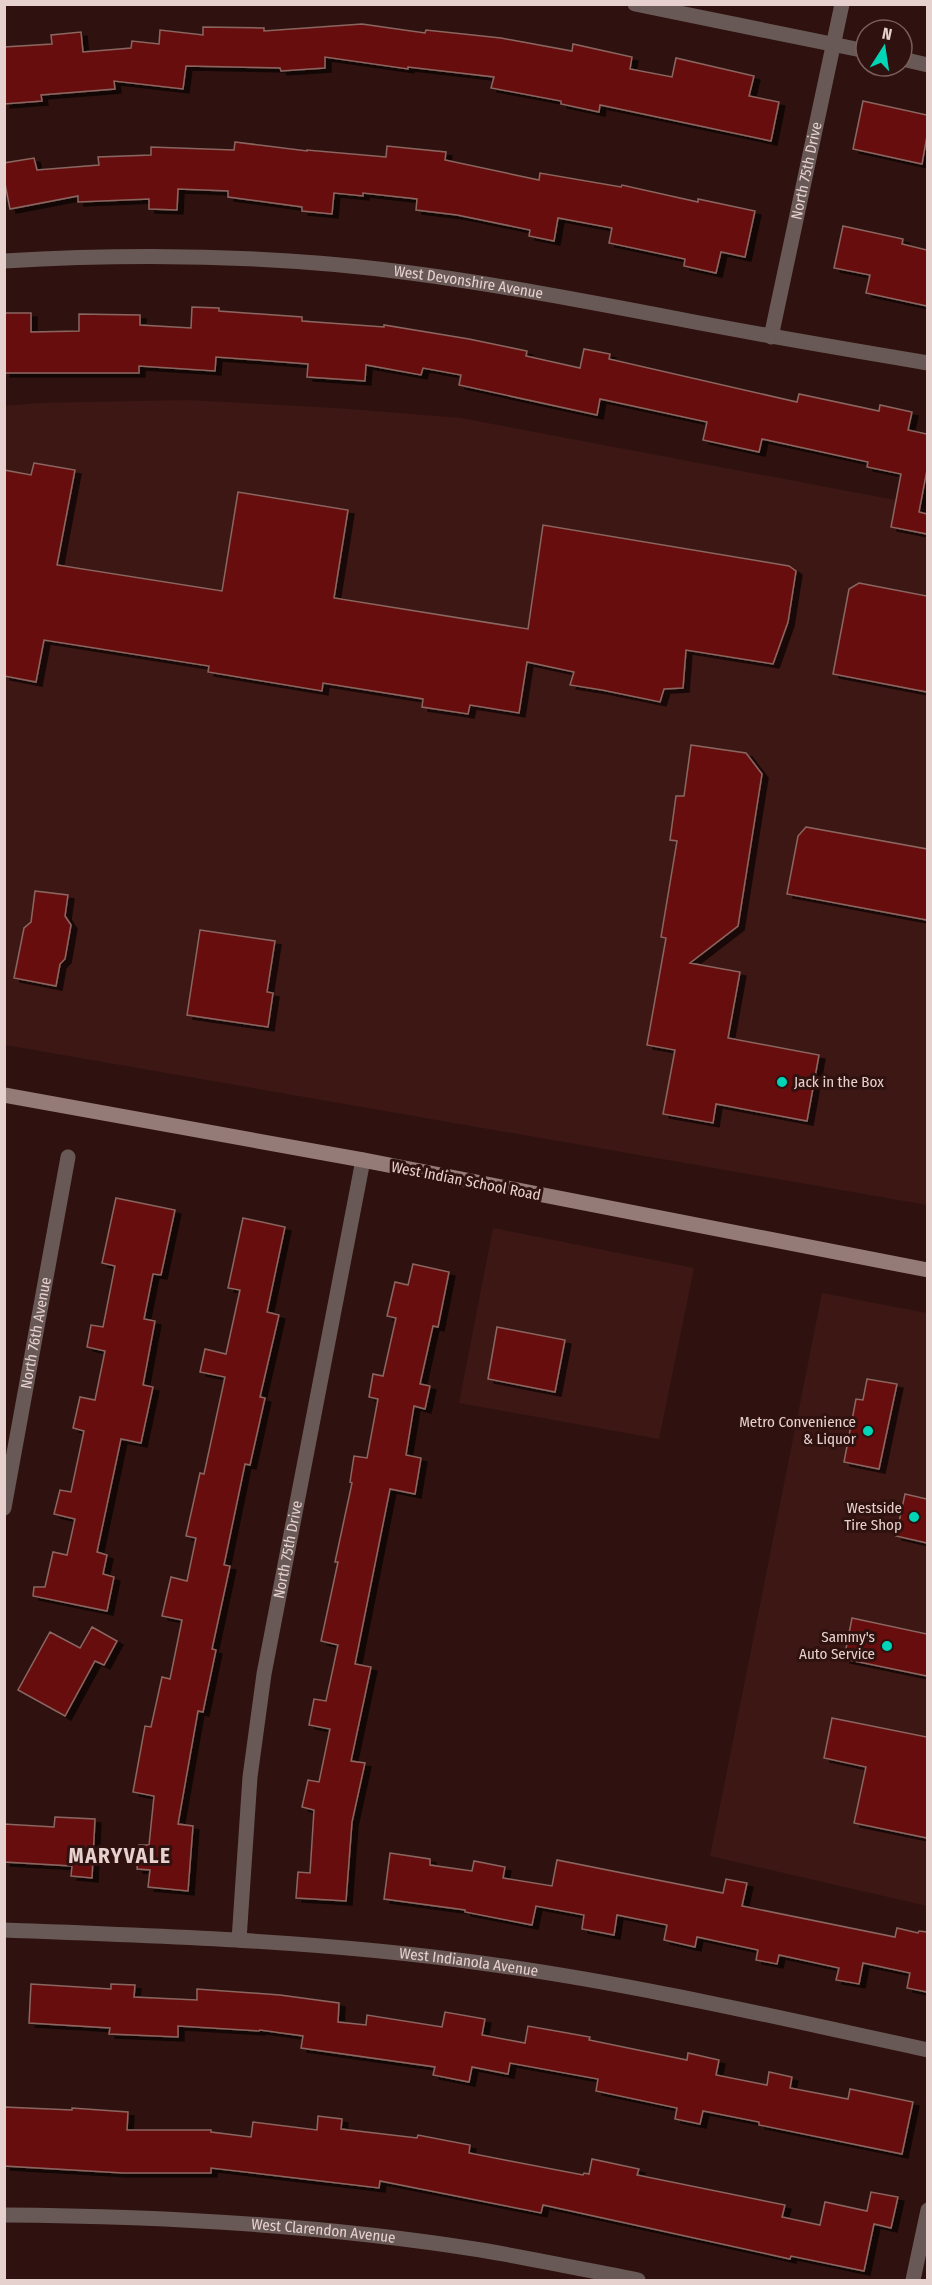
<svg xmlns="http://www.w3.org/2000/svg" width="932" height="2285" font-family="'Fira Sans Condensed',sans-serif">
<defs>
<filter id="shadow"><feDropShadow dx="6" dy="4" stdDeviation="0" flood-color="#0009"/></filter>
</defs>
<rect width="100%" height="100%" fill="#2f120f"/>
<!-- built -->
<path fill="#3c1714" d="M187,400L336,408L461,418L927,506V1205L5,1045L4,406L41,403Z
M493,1228L694,1268L659,1439L459,1403Z
M822,1293L927,1313V1906L710,1856Z"/>
<!-- building -->
<path fill="#67100e" stroke="#8b6661" stroke-width="1.5" filter="url(#shadow)" d="M362,24L425,33L426,30L501,38L572,51L573,44L632,57L630,69L672,77L676,58L754,76L749,96L779,102L771,141L600,105L599,112L561,104V101L491,88L494,77L408,67V69L325,57V68L281,71L280,68L186,66L183,89L114,81L115,89L41,95L42,101L4,104V47L52,44L51,35L81,32L83,52L131,48L132,41L159,44L160,30L203,35V27L264,28V31Z
M863,101L927,115V136L922,164L853,149Z
M235,142L307,151V150L386,157L387,146L446,152L445,160L539,180L540,173L621,187L622,185L698,202V199L755,211L745,257L721,252L716,273L684,266L685,259L609,243L612,228L558,218L554,241L529,236L530,230L457,215L416,210L417,199L363,193V196L334,193L332,214L302,211V207L228,197V191L178,189L177,210L149,209V199L78,202V196L10,209L4,179V163L34,158L37,170L99,165L98,157L151,155V147L234,150Z
M843,226L903,239L902,244L927,250V306L866,293L870,275L834,268Z
M192,307L219,308V311L302,317V321L384,327V325L469,339L527,351L526,356L580,368L584,349L610,354L609,359L797,402L799,394L879,411L880,405L912,412L908,430L927,434V470L919,512L927,514V534L891,527L901,474L867,467L868,462L762,439L759,452L703,440L707,422L600,399L597,415L459,385L461,375L423,368L421,375L366,365L365,381L307,377L308,364L216,357L215,371L139,366V373H4V313H31V332L79,331V314L140,315V325L191,328Z
M34,463L75,470L57,565L222,591L238,492L348,510L334,598L528,629L543,525L789,566L796,571L788,622L773,664L686,650L683,688L664,689L660,702L602,690L570,685L574,672L527,662L519,713L470,705L468,714L422,707L423,699L323,683L322,691L208,672L209,666L44,640L36,682L4,676V470L31,475Z
M859,583L927,596V692L833,674L849,589Z
M691,745L746,753L762,774L738,926L690,963L740,972L728,1038L819,1055L807,1121L716,1104L713,1123L663,1114L675,1050L647,1045L666,938L661,937L677,841L670,840L676,796H684Z
M806,827L927,849V920L787,894L798,836Z
M35,891L68,895L65,916L71,925L65,959L60,964L56,986L14,978L24,928L31,922Z
M200,930L275,941L267,992L273,993L268,1027L187,1015Z
M116,1198L175,1210L161,1275L153,1274L144,1319L155,1321L143,1385L153,1387L141,1443L121,1439L97,1552L107,1555L103,1574L114,1577L107,1611L33,1596L34,1587H45L53,1552L67,1555L75,1519L54,1514L60,1490L71,1492L84,1431L73,1428L80,1397L95,1400L105,1351L87,1347L91,1325L103,1327L115,1266L102,1263Z
M243,1218L285,1227L267,1312L279,1315L260,1397L265,1398L250,1465L245,1464L224,1565L230,1566L212,1649L216,1650L203,1712L198,1711L178,1824L193,1826L188,1891L148,1887L150,1870L137,1869L139,1845H149L154,1796L133,1792L145,1726L151,1727L162,1677L170,1679L182,1620L162,1616L171,1577L187,1581L196,1538L186,1536L200,1473L204,1474L225,1377L200,1372L205,1349L226,1354L240,1290L228,1288Z
M413,1264L449,1272L438,1327L433,1326L420,1384L430,1386L425,1409L414,1406L406,1455L421,1458L415,1494L390,1489L355,1664L371,1667L351,1761L365,1763L352,1822L346,1901L296,1898L298,1872L310,1873L314,1810L302,1807L308,1780L319,1782L330,1729L309,1725L314,1699L326,1701L338,1645L321,1641L338,1562H335L352,1483L350,1482L354,1456L367,1458L378,1399L369,1397L373,1374L383,1376L396,1318L387,1316L395,1282L408,1285Z
M497,1327L565,1340L555,1392L488,1379Z
M867,1379L897,1384L879,1469L844,1462L856,1399L863,1400Z
M905,1494L927,1499V1543L896,1536Z
M852,1618L927,1634V1676L844,1659Z
M92,1627L117,1641L104,1665L95,1661L65,1716L18,1690L50,1632L80,1648Z
M832,1718L927,1737V1838L854,1823L866,1767L824,1758Z
M55,1817L95,1819L92,1878L71,1876L72,1866L4,1862V1824L54,1827Z
M390,1853L430,1859V1865L472,1871L474,1861L505,1867L503,1878L552,1886L557,1860L723,1893L726,1879L747,1883L742,1906L895,1937L897,1928L918,1933L919,1931L927,1932V1992L907,1988L910,1973L863,1963L859,1984L836,1980L839,1968L779,1955L777,1964L756,1960L758,1950L697,1937L695,1947L664,1940L667,1925L617,1915L614,1935L582,1929L584,1915L536,1906L532,1925L465,1912V1910L384,1899Z
M31,1984L111,1989V1984L135,1985L134,1997L197,2000V1989L280,1995L339,2003L338,2022L366,2025L367,2015L442,2027L445,2012L485,2019L482,2035L525,2043L528,2026L590,2037L589,2040L687,2060L688,2053L719,2060L716,2075L767,2085L769,2072L792,2077L790,2088L848,2099L850,2089L913,2102L902,2154L759,2125V2122L703,2111L700,2124L675,2119L677,2108L596,2091L598,2079L510,2063L508,2074L472,2067L469,2082L433,2075L435,2067L301,2048L303,2036L260,2030L259,2031L178,2026V2037L109,2034L110,2028L29,2023Z
M4,2107L72,2110V2108L128,2112L127,2130H211V2132L251,2137L253,2122L317,2130L318,2116L342,2119L341,2129L417,2138L418,2135L470,2145L469,2153L583,2175L584,2173L589,2174L592,2159L639,2169L637,2175L785,2205L782,2217L820,2225L825,2202L867,2211L871,2192L898,2197L891,2228L874,2224L864,2271L791,2256L790,2259L543,2205L541,2213L380,2181L379,2188L211,2168V2173H123L4,2166Z"/>
<g fill="none" stroke-linecap="round" stroke-linejoin="round">
<!-- street -->
<g stroke="#695956" stroke-width="15">
<path d="M635,4L866,51"/>
<path d="M902,59L928,65"/>
<path id="s1" d="M4,261C139,253 277,255 411,273C501,285 590,302 679,319C761,335 844,349 928,363"/>
<path id="s2" d="M771,337L842,4"/>
<path id="s3" d="M4,1508L68,1157"/>
<path id="s4" d="M4,1930C163,1936 324,1941 481,1963C631,1983 780,2018 928,2050"/>
<path id="s5" d="M239,1940L250,1777L264,1674L363,1160"/>
<path id="s6" d="M4,2215C164,2216 324,2225 481,2250C534,2259 586,2270 638,2280"/>
<path d="M913,2280L928,2210"/>
</g>
<!-- secondary -->
<path stroke="#957b77" stroke-width="15" d="M4,1095L363,1160L928,1270"/>
</g>
<!-- markers -->
<g fill="#00d5b7" stroke="#2f120f" stroke-width="2">
<circle cx="782" cy="1082" r="6"/>
<circle cx="868" cy="1431" r="6"/>
<circle cx="914" cy="1517" r="6"/>
<circle cx="887" cy="1646" r="6"/>
</g>
<g text-anchor="middle" dominant-baseline="central" stroke-width="6" stroke-linejoin="round" paint-order="stroke">
<!-- street labels -->
<g font-size="15" fill="#e6d1ce" stroke="#2f120f">
<text stroke="none"><textPath href="#s2" startOffset="170">North 75th Drive</textPath></text>
<text stroke="none"><textPath href="#s1" startOffset="466">West Devonshire Avenue</textPath></text>
<text transform="translate(466 1181) rotate(11)">West Indian School Road</text>
<text stroke="none"><textPath href="#s3" startOffset="178">North 76th Avenue</textPath></text>
<text stroke="none"><textPath href="#s5" startOffset="394">North 75th Drive</textPath></text>
<text stroke="none"><textPath href="#s4" startOffset="466">West Indianola Avenue</textPath></text>
<text stroke="none"><textPath href="#s6" startOffset="320">West Clarendon Avenue</textPath></text>
</g>
<!-- poi labels -->
<g font-size="15" fill="#e6d1ce" stroke="#2f120f" text-anchor="end">
<text x="794" y="1082" text-anchor="start">Jack in the Box</text>
<text x="856" y="1422">Metro Convenience<tspan x="856" dy="17">&amp; Liquor</tspan></text>
<text x="902" y="1508">Westside<tspan x="902" dy="17">Tire Shop</tspan></text>
<text x="875" y="1637">Sammy's<tspan x="875" dy="17">Auto Service</tspan></text>
</g>
<!-- district labels -->
<g font-size="21" font-weight="bold" letter-spacing="1.5" fill="#e6d1ce" stroke="#2f120f">
<text x="120" y="1856">MARYVALE</text>
</g>
</g>
<!-- border -->
<rect width="932" height="2285" fill="none" stroke="#e6d1ce" stroke-width="12"/>
<!-- north arrow -->
<g transform="translate(884 48) rotate(12)"><circle r="28" fill="#2f120f" stroke="#785e5b" stroke-width="1.5"/>
<path d="M0-4.5L10 22L0 15L-10 22Z" fill="#00d5b7"/>
<text y="-9" font-size="16" font-weight="bold" text-anchor="middle" fill="#e6d1ce">N</text>
</g>
</svg>
